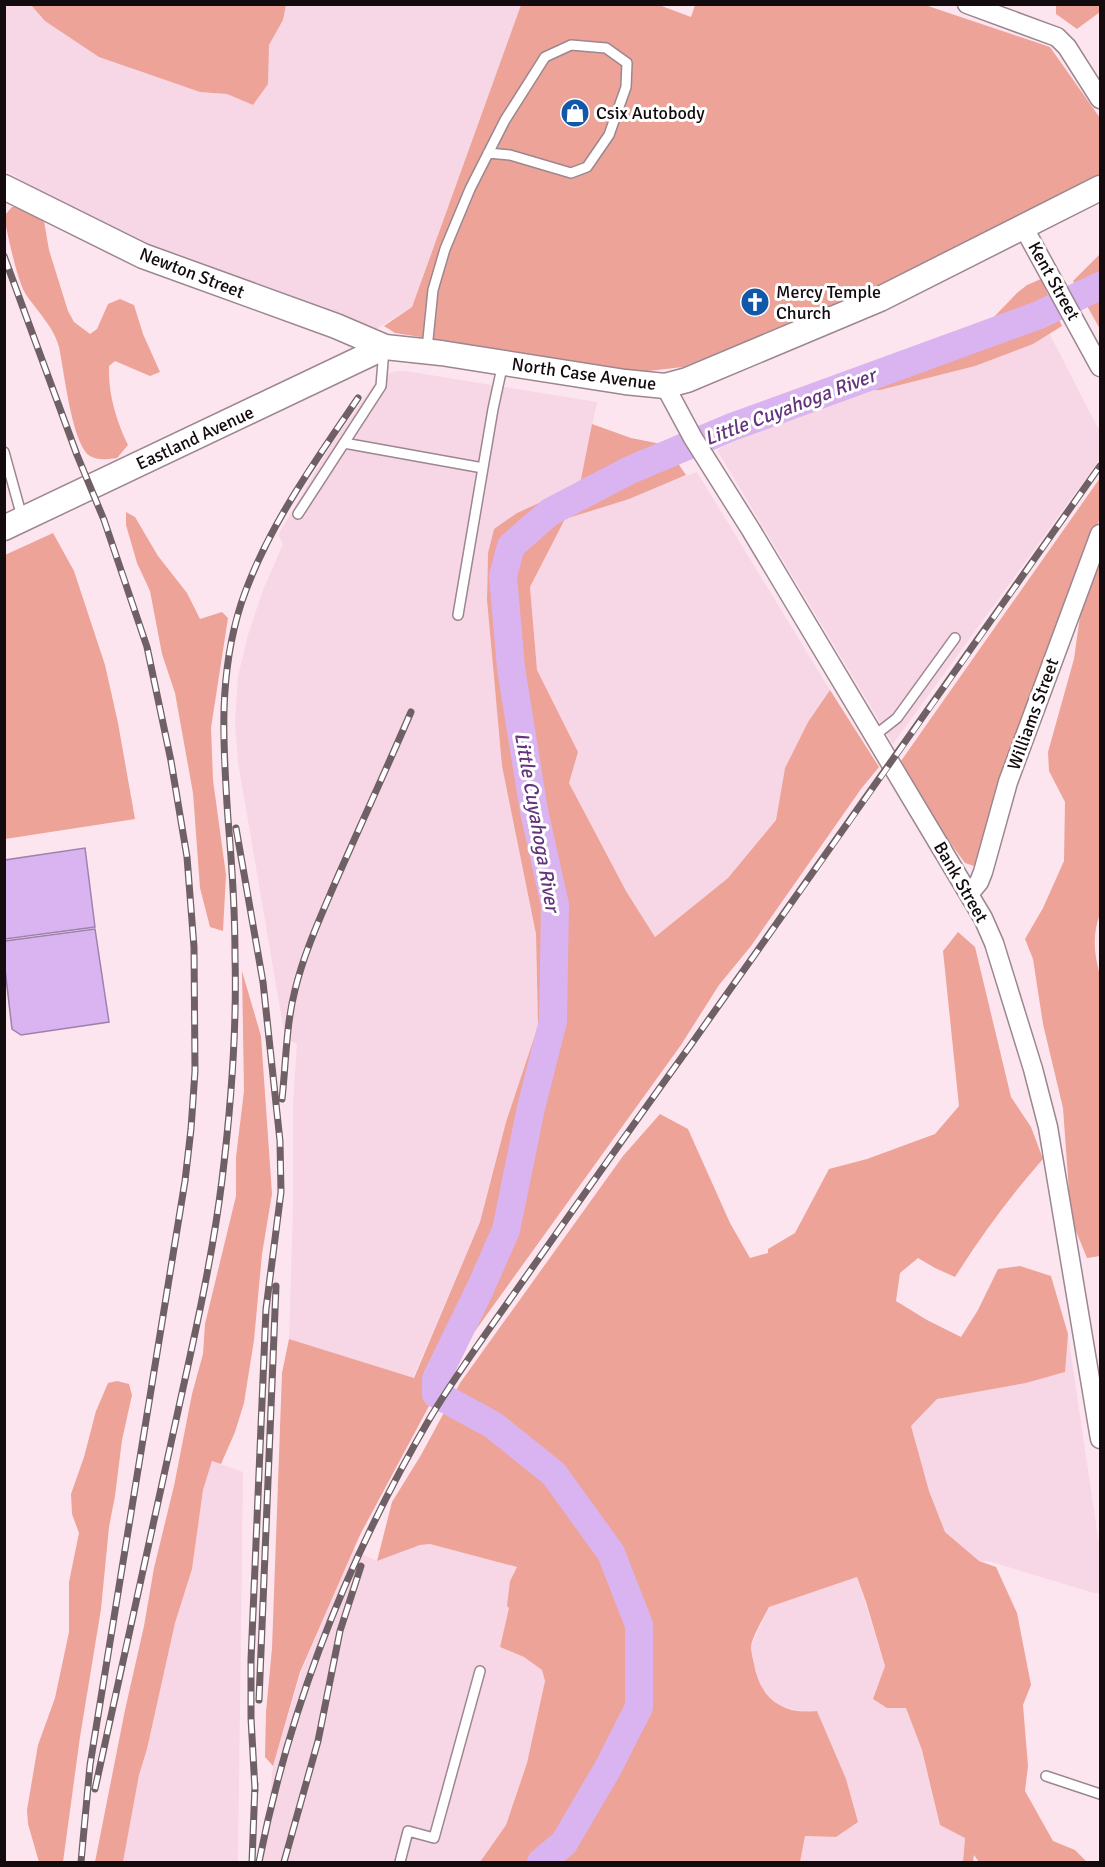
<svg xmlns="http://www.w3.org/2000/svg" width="1105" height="1867" font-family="Signika,sans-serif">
<rect width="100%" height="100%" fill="#fde5ef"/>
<!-- built -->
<path fill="#f7d7e5" d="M4,5H31L45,21L133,69L200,92L227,94L253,105L269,45L283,20L286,5H521L412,307L375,330L206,270L83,219L5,170Z
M1044,323L1100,432V459L893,744L717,450L815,403Z
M396,371H406L597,402L580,484L519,512L494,529L488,553L487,600L502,766L536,934L538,1026L506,1122L480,1222L413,1378L289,1339L293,1206V1101L297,1044L285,1038L238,762L235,722L238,676L248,635L263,590L283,544L278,535L331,445L380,376Z
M697,472L830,690L808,722L785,768L776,820L728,878L655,937L626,891L569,783L578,752L537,670L530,587L565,519Z
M1068,1334L1100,1551V1593H1094L988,1561H979L945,1532L929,1491L910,1426L937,1399L1026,1383L1064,1372Z
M212,1461L243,1472L238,1862H123L139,1775L147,1749L175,1623L192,1569L203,1490Z
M430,1544L517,1567L510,1581L509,1608L500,1647L524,1657L542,1670L545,1681L527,1763L506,1825L480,1862H263L273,1766L302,1669L354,1550L377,1561L420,1545Z
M857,1577L885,1666L874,1699L887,1708H906L922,1750L965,1838L963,1862H800L805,1836L836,1837L805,1712L779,1706L763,1690L756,1675L751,1646L769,1607Z"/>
<!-- green -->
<path fill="#eda398" d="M31,5H286L283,20L269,45L268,84L253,105L227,94L200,92L99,57L45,21Z
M521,5H659L691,17L695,5H925L1050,47L1100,118V174L861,294L683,367L640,372L395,333L384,326L412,307Z
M1056,5H1100V12L1077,29L1056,14Z
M12,207H28L44,221L49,250L68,311L74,322L90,334L97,329L108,304L120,299L134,305L143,334L160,372L150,376L115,361L109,366C108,394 116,420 128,445L117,458C109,459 98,461 90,456C72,445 64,370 59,347C54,327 36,310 25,293C17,279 9,240 5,222L4,216Z
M1100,254V329L1073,281Z
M1041,279L1062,326L1033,344L975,366L880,390H863L854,385L856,378L898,363L991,320L1017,293L1027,285Z
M592,424L631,438L661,444L673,456L686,475L629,499L565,519L530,587L537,670L578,752L569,783L626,891L655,937L728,878L776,820L785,768L808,722L830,690L879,767L861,789L751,946L719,985L681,1045L452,1363L360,1535L300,1672L273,1766L265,1757L266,1712L272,1648L282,1373L289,1339L414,1378L480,1222L506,1122L538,1026L536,934L502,766L487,600L488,553L494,529L517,513L580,484Z
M1100,478V518L1027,716L980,860L974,866L965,863L943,833L901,761Z
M126,512L135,517L158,556L187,593L200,619L222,612L228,618L211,728L213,780L226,875L223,931L210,927L200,888L193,793L175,693L162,654L150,591L137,563L126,525Z
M53,533L74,571L105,665L118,723L135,819L5,839V555Z
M1100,557V914C1092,935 1094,954 1100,975V1256L1087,1258L1071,1219L1063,1108L1043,1024L1033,959L1025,939L1043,908L1064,861L1065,802L1049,771L1048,752L1074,659L1082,602Z
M958,932L975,947L1011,1097L1031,1127L1043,1159C1010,1196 982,1235 955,1277L935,1268L918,1258L900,1273L896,1301L927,1320L961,1337L978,1310L998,1269L1020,1266L1051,1276L1068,1334L1065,1372L1026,1383L937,1399L911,1426L929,1491L945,1532L979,1561L996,1567L1017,1613L1031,1685L1023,1705L1028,1766L1025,1791L1053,1841L1075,1850L1087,1862H979L974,1855L973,1862H963L965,1838L940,1825L922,1750L906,1708H887L873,1699L885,1666L866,1602L857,1577L769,1607C764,1617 753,1635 751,1646C751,1651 753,1659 754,1664C760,1699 783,1715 817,1711L846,1779L858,1822L836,1837L805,1836L800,1862H480L506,1825L527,1763L545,1681L542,1670L524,1657L500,1647L509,1608L507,1606L510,1581L517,1567L430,1544L420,1545L377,1561L392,1502L421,1455L460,1383L623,1156L660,1114L688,1129L730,1223L750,1258L768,1253V1249L795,1233L829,1169L867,1159L935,1134L959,1106L943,951Z
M242,971L261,1036L272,1194L262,1254L254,1340L244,1403L235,1432L221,1464L212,1461L203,1490L192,1569L175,1623L147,1749L139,1775L123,1862H95L125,1710L144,1626L154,1568L174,1486L192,1394L203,1354L205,1324L236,1196V1157L244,1091Z
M117,1381L129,1384L132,1395L122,1440L115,1496L109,1527L101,1609L80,1737L63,1862H39L28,1824L27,1810L38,1745L55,1698L69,1632V1582L79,1533L72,1514L71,1494L84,1457L96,1411L108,1383Z"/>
<!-- water -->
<path fill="#dab4f1" stroke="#9e81ad" stroke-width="1.5" d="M85,848L95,927L5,939V860Z
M95,929L109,1022L21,1035L12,1029L5,969V941Z"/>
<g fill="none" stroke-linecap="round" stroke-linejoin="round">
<!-- river -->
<path stroke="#dab4f1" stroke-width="28" d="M541,1862L564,1843L608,1768L639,1707V1625L611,1553L554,1474L493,1425L436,1394V1379L480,1289L506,1230L531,1108L553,1021L555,905L534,811L511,668L503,576L511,546L550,512L630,470L732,427L1039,315L1100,286"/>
<!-- lane casing -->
<g stroke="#9c8690" stroke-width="12">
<path id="lane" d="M427,349L433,290L445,249L470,189L505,120L545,57L571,45L606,48L627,63L626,87L609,135L587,167L571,173L510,155L488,153
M344,443L483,468
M4,452L22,517
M298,514L381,386L384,349
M458,615L493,409L503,363
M874,736L897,718L955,638
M1046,1776L1100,1794
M400,1862L408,1831L434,1838L480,1671"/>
</g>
<!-- street casing -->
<g stroke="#9c8690" stroke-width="21">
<path id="street" d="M967,4L1057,37L1067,47L1100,99
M1024,228L1100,367
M665,386L693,438L751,530L983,918L994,943L1033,1069L1048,1127L1100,1439
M969,894L979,882L983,872L1008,782L1100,534"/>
</g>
<!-- secondary casing -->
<g stroke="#9c8690" stroke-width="27">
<path id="secondary" d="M4,187L143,256L336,326L385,347L441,353L625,382L665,386L687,380L880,299L1100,188
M4,528L385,347"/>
</g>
<!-- lane -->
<use href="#lane" stroke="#fff" stroke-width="9"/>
<!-- street -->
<use href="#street" stroke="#fff" stroke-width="18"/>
<!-- secondary -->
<use href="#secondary" stroke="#fff" stroke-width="24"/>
<!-- rail casing -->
<g stroke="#6f6066" stroke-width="7">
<path id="rail" d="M4,256L77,455L104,520L147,647L171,761L187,857L194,947L195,1071L191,1129L185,1181L90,1765L81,1862
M236,828L263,982L280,1141L281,1192L266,1309L251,1660V1718L255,1790
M282,1099C286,1063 286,1025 295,990C304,953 320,918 335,883C360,826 386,770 411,712
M259,1700L276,1286
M95,1789C120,1673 146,1558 171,1443C190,1355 211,1269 222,1180C231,1106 237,1031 235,956C235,911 232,865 228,819C223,745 218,676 241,604C266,529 314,463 358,398
M252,1862L255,1784
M259,1862C290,1705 349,1556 430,1418C457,1373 488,1331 518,1288C575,1207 632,1126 690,1046C827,853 964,660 1100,466
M284,1862L318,1741L340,1631L361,1566"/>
</g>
<!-- rail -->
<use href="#rail" stroke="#fff" stroke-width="4.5" stroke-dasharray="14" stroke-linecap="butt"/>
</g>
<!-- icons -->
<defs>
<g id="shop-disc" transform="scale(1.5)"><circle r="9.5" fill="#1358a8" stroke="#fff"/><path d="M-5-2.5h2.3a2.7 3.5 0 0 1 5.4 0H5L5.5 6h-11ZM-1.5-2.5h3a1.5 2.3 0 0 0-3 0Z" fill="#fff"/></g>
<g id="church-disc" transform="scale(1.5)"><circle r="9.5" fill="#1358a8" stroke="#fff"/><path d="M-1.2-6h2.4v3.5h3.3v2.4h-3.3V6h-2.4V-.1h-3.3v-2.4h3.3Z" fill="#fff"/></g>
</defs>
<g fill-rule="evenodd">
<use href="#shop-disc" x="575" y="113"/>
<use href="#church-disc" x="755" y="302"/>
</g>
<g text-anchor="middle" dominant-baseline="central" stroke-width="6" stroke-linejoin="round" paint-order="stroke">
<!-- poi labels -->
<g font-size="18" fill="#130b0e" stroke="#fff" text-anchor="start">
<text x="596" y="113">Csix Autobody</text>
<text x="776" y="292">Mercy Temple<tspan x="776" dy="21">Church</tspan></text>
</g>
<!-- street labels -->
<g font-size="18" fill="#130b0e" stroke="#fff">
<text transform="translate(192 273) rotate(21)">Newton Street</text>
<text transform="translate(1054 281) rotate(61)">Kent Street</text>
<text transform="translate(584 374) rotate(8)">North Case Avenue</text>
<text transform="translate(195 438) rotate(-25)">Eastland Avenue</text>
<text transform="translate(1033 714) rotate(-70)">Williams Street</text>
<text transform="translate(961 882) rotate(60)">Bank Street</text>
</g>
<!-- water labels -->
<g font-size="20" font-style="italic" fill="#64357d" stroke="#fff">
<text transform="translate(790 407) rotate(-21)">Little Cuyahoga River</text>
<text transform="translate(537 822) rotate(80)">Little Cuyahoga River</text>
</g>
</g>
<!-- border -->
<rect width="1105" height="1867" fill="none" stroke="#130b0e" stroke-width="12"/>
</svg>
